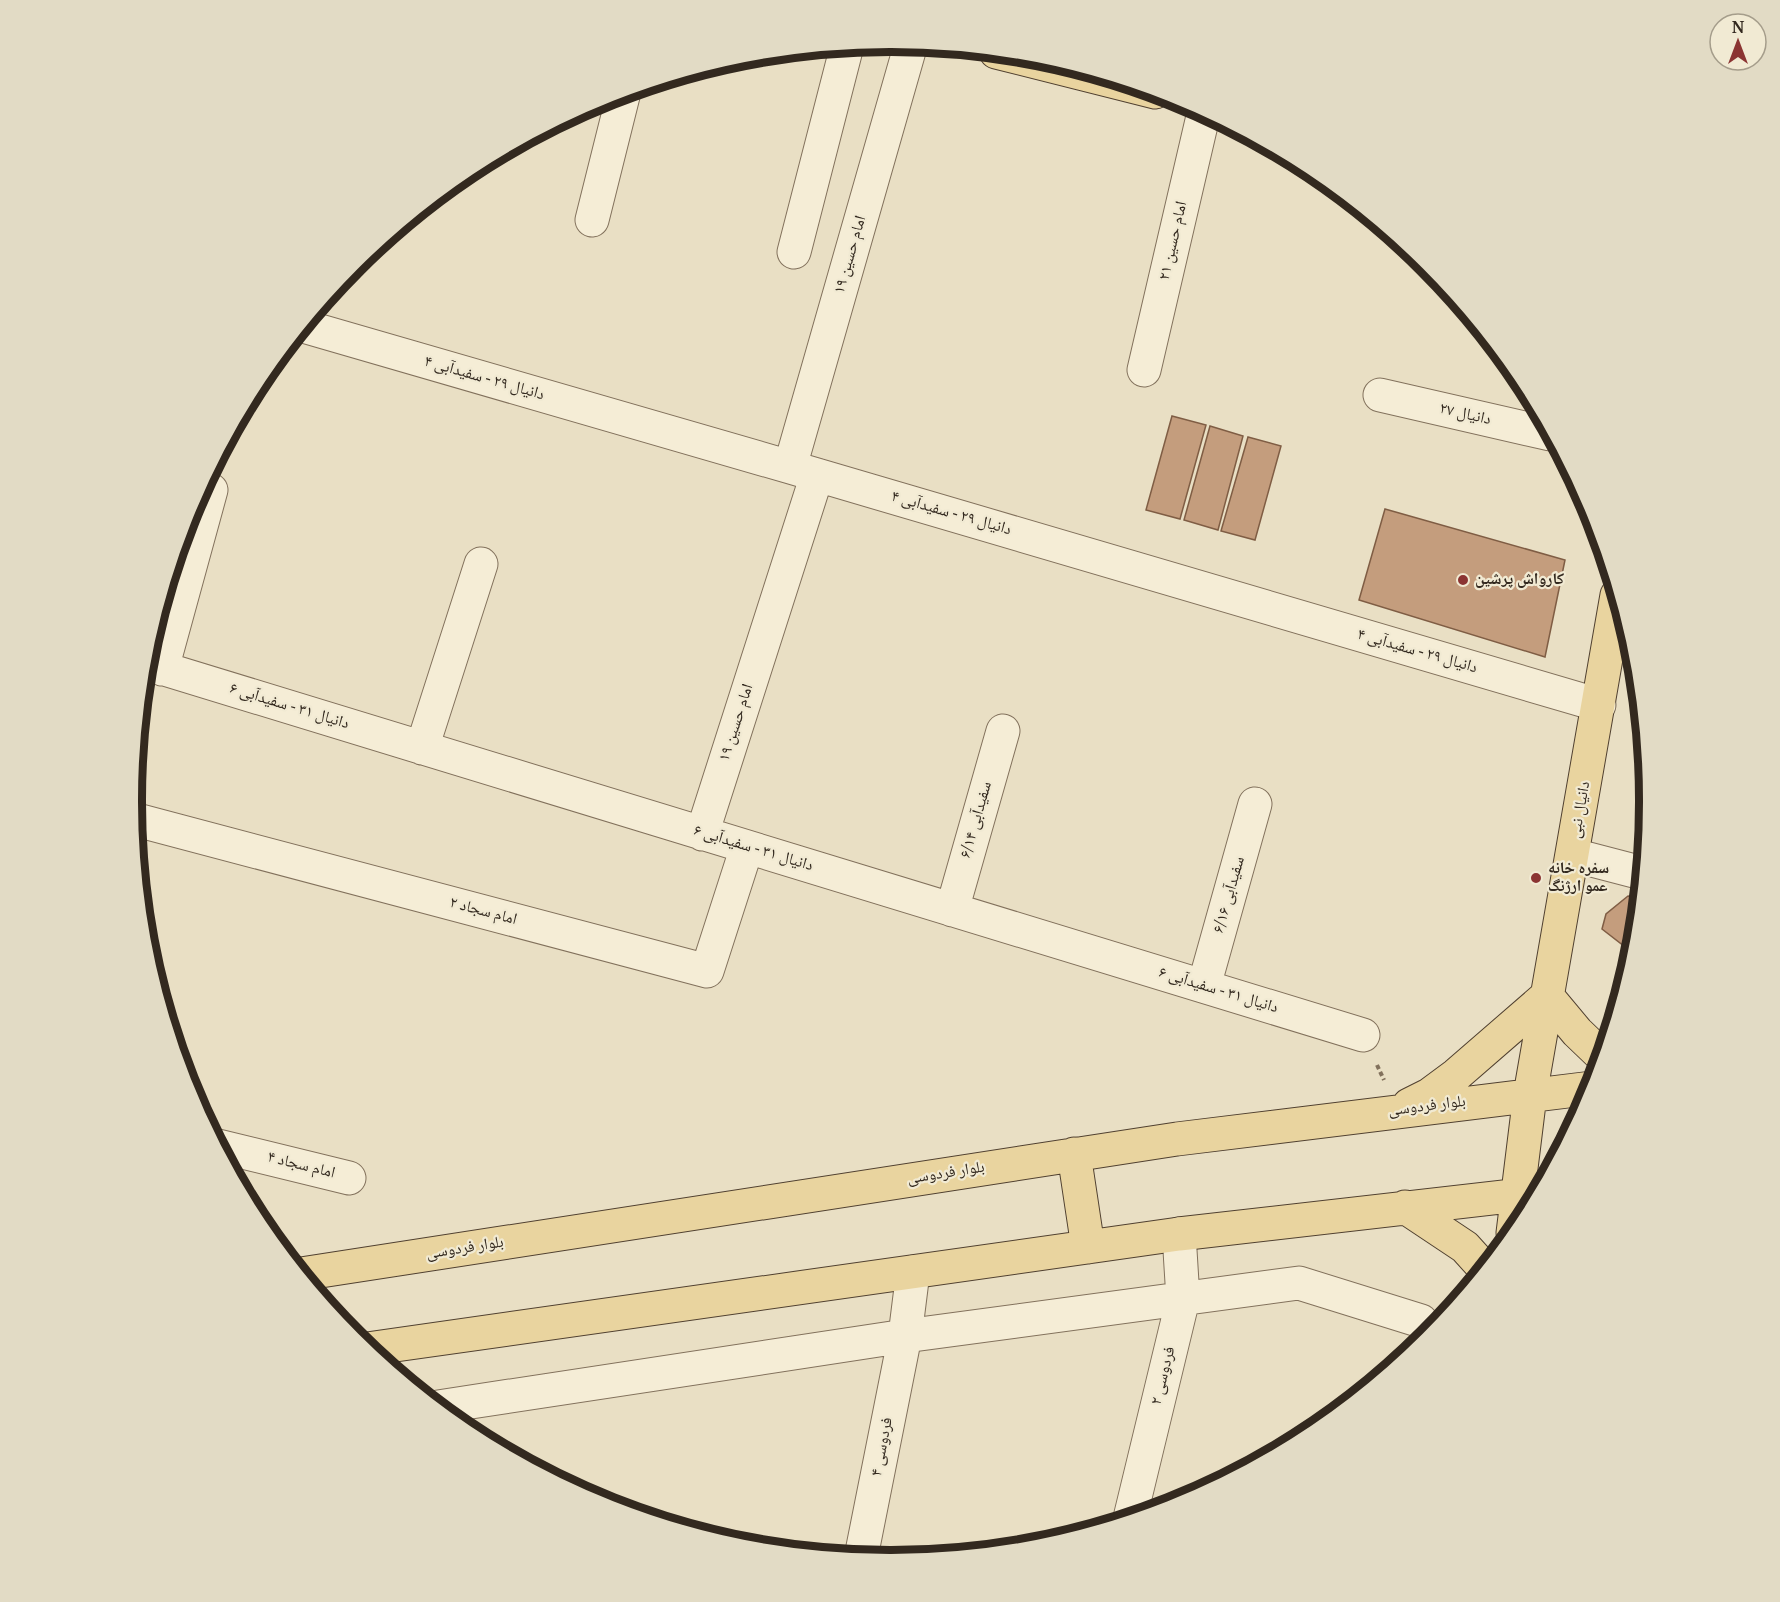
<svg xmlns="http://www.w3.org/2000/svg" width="1780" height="1602" font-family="Georgia,'Noto Naskh Arabic',serif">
<rect width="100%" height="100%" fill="#e9dfc4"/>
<!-- building -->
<path fill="#c49d7d" stroke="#7f5d44" stroke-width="1.5" d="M1172,416L1206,425L1180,519L1146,510Z
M1210,426L1243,436L1218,530L1184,520Z
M1248,437L1281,446L1255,540L1221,531Z
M1385,509L1565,560L1545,657L1359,600Z
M1628,896L1639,899L1633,953L1602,929L1606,914Z"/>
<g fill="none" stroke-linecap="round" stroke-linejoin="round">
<!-- minor casing -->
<g stroke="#82715c" stroke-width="35">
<path id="minor" d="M592,220L624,92
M794,252L847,46
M303,326L790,467L1599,705
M1144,370L1204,112
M1380,395L1550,434
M790,467L911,44
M145,663L1363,1035
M162,669L211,490
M422,748L481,564
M133,819L707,971L747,847
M702,834L817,475
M1573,855L1642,873
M952,910L1003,731
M1204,986L1255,804
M218,1146L349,1178
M438,1407L905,1336L1299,1283L1421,1321
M1130,1518L1183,1299L1179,1234
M861,1557L905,1336L913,1272"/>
</g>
<!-- major casing -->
<g stroke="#504030" stroke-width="35">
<path id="major" d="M996,52L1155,92
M1409,1105L1429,1095L1456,1075L1547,996L1577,1032L1602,1056
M1074,1154L1088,1247
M1405,1207L1465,1247L1484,1268
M1513,1233L1530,1095L1617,595
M301,1274L1177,1139L1592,1088
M367,1349L1179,1234L1537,1193"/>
</g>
<!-- path -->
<path stroke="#82715c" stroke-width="4" stroke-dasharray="4.5 3" stroke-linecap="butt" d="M1377,1065L1384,1080"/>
<!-- minor -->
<use href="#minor" stroke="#f5edd6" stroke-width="33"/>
<!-- major -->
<use href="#major" stroke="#e9d49f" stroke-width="33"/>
</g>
<!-- markers -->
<g fill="#8b3432" stroke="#f1ead3" stroke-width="2">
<circle cx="1463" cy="580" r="6"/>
<circle cx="1536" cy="878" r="6"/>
</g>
<g text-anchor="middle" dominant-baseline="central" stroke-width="4.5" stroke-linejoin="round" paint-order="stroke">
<!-- street labels -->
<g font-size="16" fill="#33291f" stroke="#f1ead3">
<text transform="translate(1174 241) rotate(-77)">امام حسین ۲۱</text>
<text transform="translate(851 255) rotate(-74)">امام حسین ۱۹</text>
<text transform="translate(484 379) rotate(16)">دانیال ۲۹ - سفیدآبی ۴</text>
<text transform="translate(1465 415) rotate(13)">دانیال ۲۷</text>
<text transform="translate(951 514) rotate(16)">دانیال ۲۹ - سفیدآبی ۴</text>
<text transform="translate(1417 652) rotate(16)">دانیال ۲۹ - سفیدآبی ۴</text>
<text transform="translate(289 707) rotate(17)">دانیال ۳۱ - سفیدآبی ۶</text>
<text transform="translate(737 723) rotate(-72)">امام حسین ۱۹</text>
<text transform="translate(1581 810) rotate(-80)">دانیال نبی</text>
<text transform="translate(977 820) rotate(-74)">سفیدآبی ۶/۱۴</text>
<text transform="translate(753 849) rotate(17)">دانیال ۳۱ - سفیدآبی ۶</text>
<text transform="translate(1230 895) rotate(-74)">سفیدآبی ۶/۱۶</text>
<text transform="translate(483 912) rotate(15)">امام سجاد ۲</text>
<text transform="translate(1218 991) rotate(17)">دانیال ۳۱ - سفیدآبی ۶</text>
<text transform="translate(1427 1107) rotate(-7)">بلوار فردوسی</text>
<text transform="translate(301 1166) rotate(14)">امام سجاد ۴</text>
<text transform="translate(946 1174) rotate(-9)">بلوار فردوسی</text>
<text transform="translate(465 1249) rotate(-9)">بلوار فردوسی</text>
<text transform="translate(1164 1376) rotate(-76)">فردوسی ۲</text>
<text transform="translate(883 1447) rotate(-79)">فردوسی ۴</text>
</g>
<!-- poi labels -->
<g font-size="16" font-weight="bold" fill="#33291f" stroke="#f1ead3" text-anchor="start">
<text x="1475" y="580">کارواش پرشین</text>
<text x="1548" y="869">سفره خانه<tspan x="1548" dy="18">عمو ارژنگ</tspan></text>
</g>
</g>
<!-- crop -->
<path d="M0 0H1780V1602H0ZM890 52H891A748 748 0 0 1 1639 800V802A748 748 0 0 1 891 1550H890A748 748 0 0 1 142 802V800A748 748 0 0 1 890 52Z" fill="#e2dbc5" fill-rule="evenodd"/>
<path fill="none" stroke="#33291f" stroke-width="8" d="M890 52H891A748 748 0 0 1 1639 800V802A748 748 0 0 1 891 1550H890A748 748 0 0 1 142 802V800A748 748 0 0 1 890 52Z"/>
<!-- north arrow -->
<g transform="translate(1738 42)"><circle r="28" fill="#f1ead3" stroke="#a59d8b" stroke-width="1.5"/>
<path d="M0-4.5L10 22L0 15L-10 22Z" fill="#8b3432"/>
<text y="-9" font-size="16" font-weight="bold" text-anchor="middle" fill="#33291f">N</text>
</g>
</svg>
